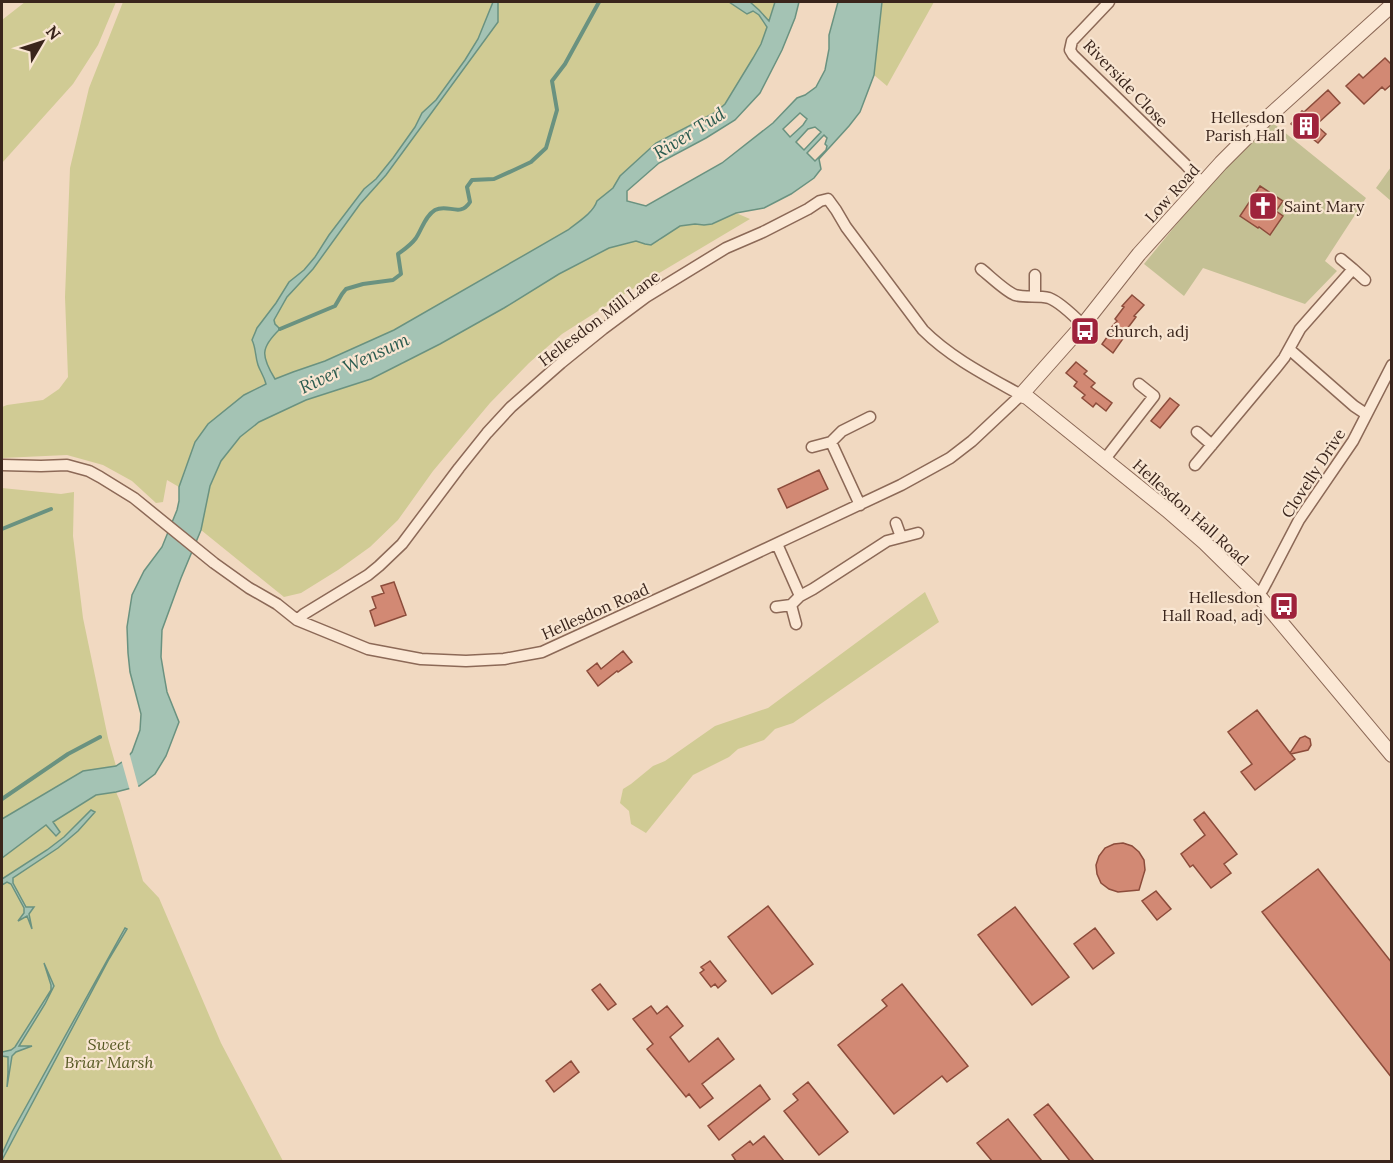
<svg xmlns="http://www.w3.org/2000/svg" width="1393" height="1163" font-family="Lora,serif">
<rect width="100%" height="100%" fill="#f1d9c1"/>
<!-- green -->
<path fill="#d0cb94" d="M25,2H116L98,45L73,84L2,163V20Z
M123,2H775L769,21L755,6L753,11L759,15L767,27L761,44L753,58L725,104L715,112L656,143L620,176L613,188L604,195L585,216L568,230L394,330L352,350L325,361L293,372L260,386L208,425L185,468L179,487L167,480L163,502L156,503L132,481L103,465L67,455L2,458V407L7,405L43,400L59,389L68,377L65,297L70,168L89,88Z
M882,2H934L887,86L874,75Z
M736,213L750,219L634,288L562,334L529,363L490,403L433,471L398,520L370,547L338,570L301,593L284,597L201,530L210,486L221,461L240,437L259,422L306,400L371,379L440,344L504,308L559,274L609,248L636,241L645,244L659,241L667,234L680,226L695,224L704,225L712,224Z
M2,488L61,494L74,492L73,536L83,618L108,738L116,766L83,771L2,819Z
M925,592L939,622L793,723L775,729L764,740L738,749L729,757L693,775L646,833L631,824L629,811L620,803L623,789L631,784L653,766L665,761L715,726L768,708Z
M116,792L120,801L143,881L159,898L221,1043L283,1161H2V885L58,848L78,831L64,837L47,850L2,879V858L46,825L96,795Z"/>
<!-- cemetery -->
<path fill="#c4c094" d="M1273,123L1366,198L1325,261L1337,271L1305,304L1203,268L1184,296L1144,264L1189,209L1228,166Z
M1391,167V201L1376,188Z"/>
<!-- water -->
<path fill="#a4c3b4" stroke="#6a9280" stroke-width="1.5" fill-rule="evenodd" d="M493,2H498V22L386,175L360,204L313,269L287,297L274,320L275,324L280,329C260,348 261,356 275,379L293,372L325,361L394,330L568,230C578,222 593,213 597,201L613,188L620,176L656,143L716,112L725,104L753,58L761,44L767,27L759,15L753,11L747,14L729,2H750L759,10L769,21L775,2H799L795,18L782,50L760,93L735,120L706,138L659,163L627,191V201L646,206L722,163L773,123L797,98L805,95L816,87L825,70L829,49V35L838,2H882L874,75L860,112L849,126L819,159L821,169L814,178L791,194L764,208L736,213L712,224L704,225L695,224L680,226L651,245L645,244L636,241L609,248L559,274L504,308L440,344L371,379L306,400L259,422L240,437L221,461L210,486L201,530L181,578L162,630L161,657L164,675L167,692L179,722L166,756L155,774L139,786L116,792L96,795L53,822L60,832L56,836L46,825L2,858V819L83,771L116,766L125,760L132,752L140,730L141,714L130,672L128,653L127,627L132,595L144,571L162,547L177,510L179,501V487L195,442L208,424L244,395L266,384C264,376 260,371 258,365C255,356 256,348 252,340L257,328L276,303L289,282L304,270L315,257L329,235L364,189L376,179L393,158L415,127L422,113L436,100L465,60L478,39ZM800,113L807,119L803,125L790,137L783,129ZM815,127L821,132L804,150L796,142L808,129ZM824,135L827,138L825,144L827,146L826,150L815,161L807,153Z
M91,810L95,812L78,831L58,848L13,878V883L26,907H34L29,914L32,929L27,916L18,921L24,913V908L11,884L7,882L2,885V879L47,850L64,837Z
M125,928L127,929L109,959L2,1160V1154L12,1132Z
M44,963L54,986L45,1004L19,1046H32L16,1052L12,1056L7,1087L8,1073V1057L2,1056V1052L11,1050L15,1047L51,990V985Z"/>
<!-- pier -->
<path fill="#f1d9c1" d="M129,752L139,789L130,791L121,759Z"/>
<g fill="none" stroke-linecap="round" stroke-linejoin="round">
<!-- stream -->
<path stroke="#6a9280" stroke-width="4" d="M280,329L335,306L342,294L346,289L363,284L393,280L401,274L398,254C405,249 411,245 416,238C422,229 425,216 435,210C448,203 460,218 470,202L467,187L472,180L494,179L514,170L531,162L546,148L557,110L552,81L565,64L599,2
M2,529L51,509
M2,799L68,754L100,737"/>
</g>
<!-- building -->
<path fill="#d28974" stroke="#8c4c3b" stroke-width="1.5" d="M1385,58L1392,65V84L1385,90L1382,87L1364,104L1346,86L1359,74L1363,78Z
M1328,90L1340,103L1316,125L1326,134L1318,143L1300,129L1299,130L1291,124L1302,111L1304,112Z
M1260,186L1283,201L1276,211L1283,216L1270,235L1259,227L1258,228L1240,216Z
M1132,295L1144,305L1134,316L1136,317L1127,329L1129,330L1113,353L1102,344L1110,333L1108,331L1117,321L1115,319L1124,307L1122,306Z
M1076,362L1087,371L1084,374L1095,383L1091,387L1112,403L1106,411L1096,403L1093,407L1082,398L1085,395L1074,386L1077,382L1066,373Z
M1170,398L1179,405L1160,428L1151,421Z
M819,470L828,489L787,508L778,489Z
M394,582L406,615L375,626L370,611L376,608L372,597L384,593L381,586Z
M623,651L632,662L618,672L617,671L598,686L587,671L597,663L601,669Z
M1257,710L1290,753L1300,738L1305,736L1310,739L1311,745L1308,750L1291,754L1295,759L1255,790L1241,772L1252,764L1228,732Z
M1204,812L1237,854L1224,864L1231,873L1211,888L1193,865L1190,867L1181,854L1205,835L1194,820Z
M1123,843L1132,846L1139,852L1144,860L1145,870L1139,890L1118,892L1109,889L1101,883L1097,874L1096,865L1099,856L1105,848L1114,844Z
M1318,869L1392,963V1078L1262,912Z
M1156,891L1171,909L1157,920L1142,901Z
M768,906L813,964L772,994L728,937Z
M1015,907L1069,977L1032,1005L978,935Z
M1095,928L1114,953L1093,969L1074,944Z
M710,961L726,981L718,988L715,984L711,987L700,973L704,970L701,967Z
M600,984L616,1004L608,1010L592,990Z
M902,984L968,1066L947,1082L942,1076L894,1114L838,1045L887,1006L882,1000Z
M651,1006L657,1014L667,1006L683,1026L670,1037L689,1062L718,1038L734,1059L702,1084L713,1098L700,1108L689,1094L686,1097L647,1049L653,1044L633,1019Z
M571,1061L579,1072L554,1092L546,1081Z
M808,1082L848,1132L819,1155L784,1111L798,1100L793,1094Z
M760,1085L770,1099L719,1140L708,1126Z
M1048,1104L1094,1161H1070L1034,1115Z
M1008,1119L1042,1161H992L977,1143Z
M764,1136L784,1161H736L732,1155L750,1141L753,1145Z"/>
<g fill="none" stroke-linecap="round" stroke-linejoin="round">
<!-- minor casing -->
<g stroke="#8c6957" stroke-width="13">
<path id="minor" d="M1109,2L1072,41L1070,50L1073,55L1185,164L1202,183
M1341,259L1353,269
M981,269C990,276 1005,291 1015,295C1026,298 1038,295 1049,298C1060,302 1074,316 1083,325
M1035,296V275
M1289,349L1354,406L1366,414
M1197,432L1212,445
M831,442L842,431L870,417
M812,447L831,442L860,505
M1105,459L1154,396L1139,384
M2,465L41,466L67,465L89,471L100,477L134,498L214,563L249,588L277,604L297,620L368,649L421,659L466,661L504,659L542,652L697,581L901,485L950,458L972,441L1021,395C987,376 951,358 923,330L846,227L836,210L828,199L820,201L808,209L763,232L726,248L646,297L603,329L561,363L511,407L487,433L459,468L402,544L379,566L368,575L304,614L297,620
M1195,465L1276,368L1284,358L1300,329L1353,269L1365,280
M896,523L901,537
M777,544L800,596
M1258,595L1263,589L1299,520L1353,441L1392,365
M776,607L791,605
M796,624L791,605L800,596L813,589L887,541L918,533"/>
</g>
<!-- tertiary casing -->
<g stroke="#8c6957" stroke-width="16">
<path id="tertiary" d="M1392,5L1257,127L1221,163L1139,254L1083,325L1021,395L1027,397L1167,510L1205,543L1258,595L1392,755"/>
</g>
<!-- minor -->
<use href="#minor" stroke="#fbe8d5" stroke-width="10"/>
<!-- tertiary -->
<use href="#tertiary" stroke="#fbe8d5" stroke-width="14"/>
</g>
<!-- icons -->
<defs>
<g id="building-square" transform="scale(1.5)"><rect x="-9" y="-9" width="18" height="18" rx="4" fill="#9f233c" stroke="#f8e5d1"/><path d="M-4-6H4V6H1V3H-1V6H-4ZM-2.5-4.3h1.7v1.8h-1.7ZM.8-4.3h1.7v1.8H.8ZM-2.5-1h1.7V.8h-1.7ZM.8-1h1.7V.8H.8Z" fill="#fff"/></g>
<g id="church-square" transform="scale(1.5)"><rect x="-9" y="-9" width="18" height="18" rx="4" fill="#9f233c" stroke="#f8e5d1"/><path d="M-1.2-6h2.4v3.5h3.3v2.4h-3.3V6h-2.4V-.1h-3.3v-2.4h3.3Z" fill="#fff"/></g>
<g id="bus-square" transform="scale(1.5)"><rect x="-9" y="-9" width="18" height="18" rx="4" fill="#9f233c" stroke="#f8e5d1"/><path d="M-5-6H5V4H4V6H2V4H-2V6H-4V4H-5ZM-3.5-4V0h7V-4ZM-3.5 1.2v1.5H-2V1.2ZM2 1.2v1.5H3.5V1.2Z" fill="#fff"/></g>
</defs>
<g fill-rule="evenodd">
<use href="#building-square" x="1306" y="126"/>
<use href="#church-square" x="1263" y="206"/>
<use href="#bus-square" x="1085" y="331"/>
<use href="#bus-square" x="1284" y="606"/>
</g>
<g text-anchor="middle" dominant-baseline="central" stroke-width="4.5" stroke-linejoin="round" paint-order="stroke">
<!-- street labels -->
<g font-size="16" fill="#3a251c" stroke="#f8e5d1">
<text transform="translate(1126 83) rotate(46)">Riverside Close</text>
<text transform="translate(1172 193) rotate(-48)">Low Road</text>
<text transform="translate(599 318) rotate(-37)">Hellesdon Mill Lane</text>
<text transform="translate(1313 473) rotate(-57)">Clovelly Drive</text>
<text transform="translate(1191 512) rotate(42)">Hellesdon Hall Road</text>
<text transform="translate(595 611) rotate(-24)">Hellesdon Road</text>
</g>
<!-- poi labels -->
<g font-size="16" fill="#3a251c" stroke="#f8e5d1" text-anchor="end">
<text x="1285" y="117">Hellesdon<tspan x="1285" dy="18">Parish Hall</tspan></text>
<text x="1284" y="206" text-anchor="start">Saint Mary</text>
<text x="1106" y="331" text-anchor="start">church, adj</text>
<text x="1263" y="597">Hellesdon<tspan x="1263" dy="18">Hall Road, adj</tspan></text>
</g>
<!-- park labels -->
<g font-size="16" font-style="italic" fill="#555822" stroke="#f8e5d1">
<text x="109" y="1044">Sweet<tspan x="109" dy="18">Briar Marsh</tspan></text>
</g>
<!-- water labels -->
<g font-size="18" font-style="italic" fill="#2b5b4f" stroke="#f8e5d1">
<text transform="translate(689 133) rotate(-32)">River Tud</text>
<text transform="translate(354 363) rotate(-25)">River Wensum</text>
</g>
</g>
<!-- border -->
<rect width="1393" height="1163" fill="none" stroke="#3a251c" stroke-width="6"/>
<!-- north arrow -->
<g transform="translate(42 42) rotate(51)" stroke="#f8e5d1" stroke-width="4.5" paint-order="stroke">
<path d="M0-4.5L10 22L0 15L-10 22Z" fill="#3a251c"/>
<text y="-9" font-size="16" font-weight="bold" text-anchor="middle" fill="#3a251c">N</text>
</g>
</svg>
